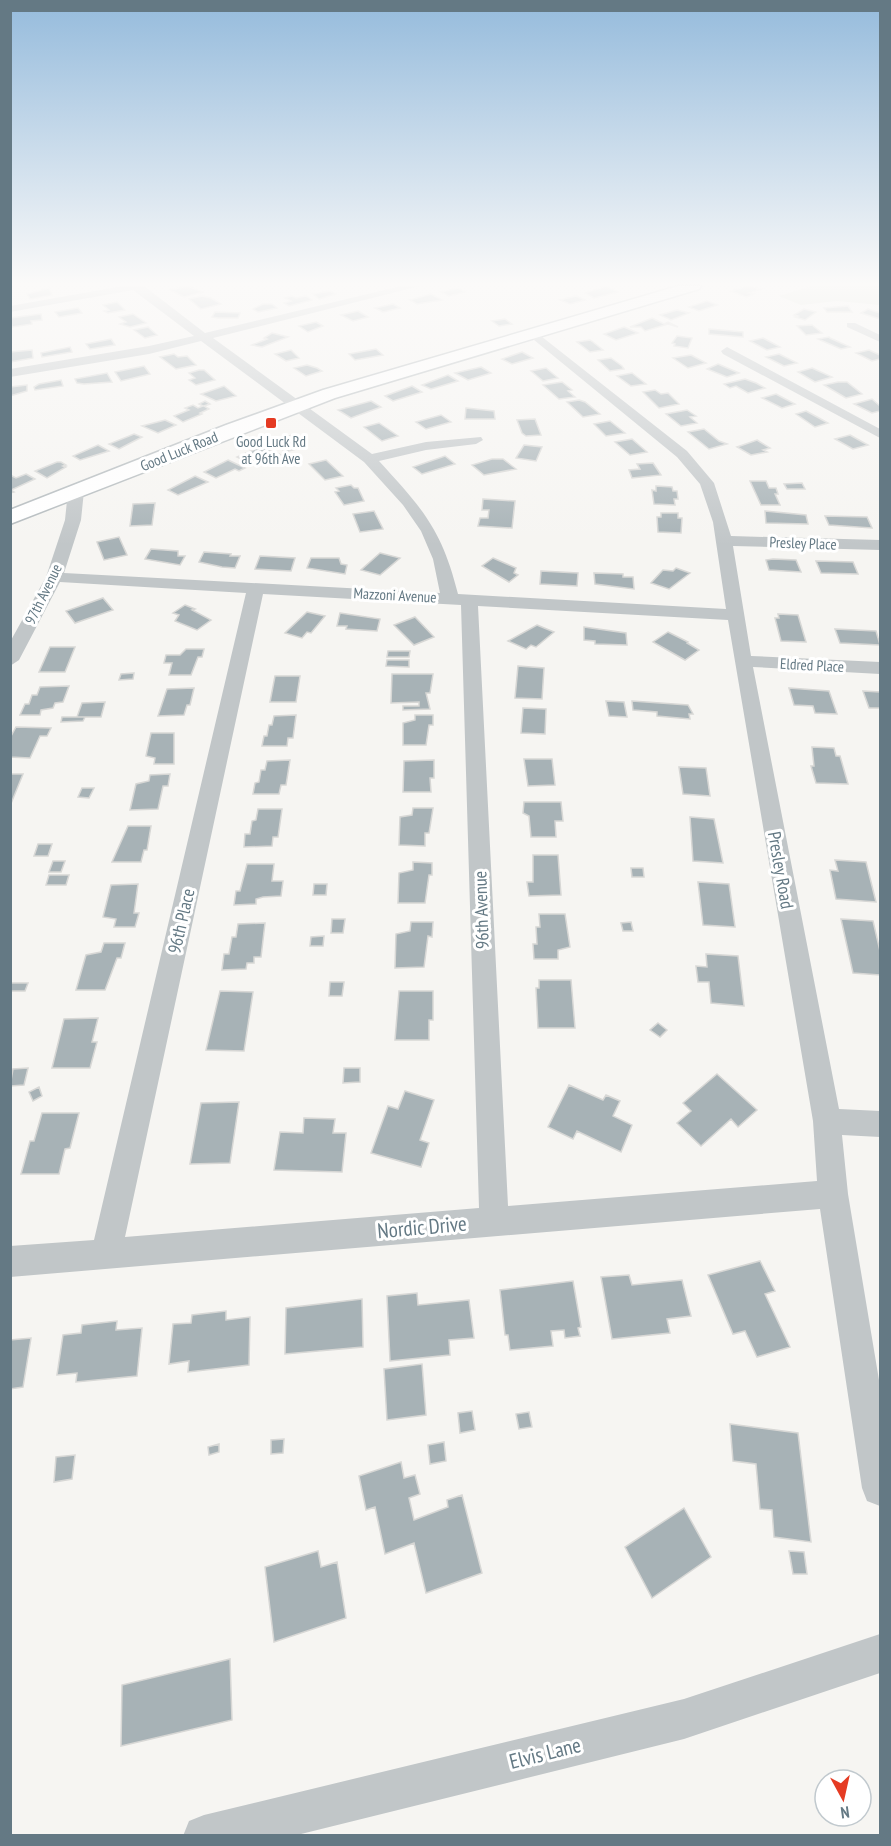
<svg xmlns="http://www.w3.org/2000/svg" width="891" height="1846" font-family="'PT Sans Narrow',sans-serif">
<rect width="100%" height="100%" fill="#f6f5f2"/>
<!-- green -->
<path fill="#d8ddd3" d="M811,286H880V305L837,301L801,305L779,296Z"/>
<!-- building -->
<path fill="#a7b2b6" stroke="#d7d7d5" stroke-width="1.5" d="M188,286L203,292L184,297L170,290Z
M606,286L618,292L594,298L585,293Z
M748,286L761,289L749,293L754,294L746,297L731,291Z
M49,288L52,295L30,299L27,294Z
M458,288L465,292L449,296L441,292Z
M330,291L336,294L319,299L313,294Z
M431,294L442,300L417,304L410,300Z
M202,296L211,298L221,304L201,309L189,299Z
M292,296L296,298L306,296L312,300L289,306L284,303L291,301L285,298Z
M576,296L585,300L570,304L560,300Z
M707,301L717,305L699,311L689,307Z
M117,302L125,310L108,313L104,311L109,310L103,305Z
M263,304H272L277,308L258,312L253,309Z
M393,304L400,308L383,312L375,308Z
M848,306L852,312H827L824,308Z
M78,308L82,313L59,317L55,312Z
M804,309L816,312L805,320L795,317L798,316L794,315Z
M868,309L880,313V319L861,313Z
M677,310L689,313L671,320L660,315Z
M358,311L368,317L353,321L341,315Z
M215,312L240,313L238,318H218L212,317Z
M41,314L42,320L31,321L32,324L12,327L10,318Z
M133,314L146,323L130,327L120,324L126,322L119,317Z
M652,318L664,324L668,322L678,327L668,324L645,331L641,327H630Z
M505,319L512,324L499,326L492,321Z
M316,322L323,326L308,332L299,326Z
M812,325L822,333L806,335L797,326Z
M148,327L157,335L145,338L134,330Z
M624,327L638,333L616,340L604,334Z
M709,329L743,332V337L709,334Z
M272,333L288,337L262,347L252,345L267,339L264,338Z
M677,336L692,338L688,348L674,346L675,344L672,343Z
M829,337L830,338L850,347L841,349L818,339Z
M763,338L780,347L767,350L750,341Z
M111,339L115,345L90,349L86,344Z
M590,340L593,342L603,350L590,352L577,342Z
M70,347L72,352L42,357L41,353Z
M376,349L383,355L355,360L349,354Z
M32,350L33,358L10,362V352Z
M291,350L299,358L286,361L275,354Z
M869,350L880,355V359L872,361L856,353Z
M522,352L533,358L512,364L502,359Z
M174,354L178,357L187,356L196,365L176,369L160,357Z
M779,354L797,363L784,366L766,357Z
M691,355L706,363L688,368L673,358Z
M611,358L622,366L624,369L610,371L598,360Z
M718,364L739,373L727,377L707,369Z
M307,365L317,368L322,371L306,376L294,368Z
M144,366L150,374L121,381L115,372Z
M481,367L491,373L468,380L455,373Z
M546,368L558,378L543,381L531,371Z
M812,368L832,377L815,382L798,372Z
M199,370H204L215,380L196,385L189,380L195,378L189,373Z
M107,373L112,382L84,384L77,383L75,379Z
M632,373L646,384L631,386L617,376Z
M448,375L458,381L431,389L422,385Z
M745,379L756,383L765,388L748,393L736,386L730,388L724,384Z
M61,380L63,386L35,390L34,387L39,384Z
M562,382L572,390L568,391L575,397L559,399L543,385Z
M838,382H847L862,394L846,398L824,385Z
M27,385V391L10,396V387Z
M224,386L236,396L216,401L201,394Z
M412,386L422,392L393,401L385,396Z
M655,390L661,394L668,393L679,404L659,408L643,392Z
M776,394L795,404L782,408L762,398Z
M872,399L880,406V411L872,413L854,404Z
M579,400L585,402L600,414L583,417L567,402Z
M205,401L210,404L204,406L209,409L200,413L202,414L183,422L174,416L189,410L185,408L193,405L198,408L203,406L199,404Z
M371,401L381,407L351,418L338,410Z
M466,408L494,411L495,419H465Z
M687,410L696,416L690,417L697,423L681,426L666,414Z
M806,411L819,418L828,423L815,427L796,414Z
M441,415L451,422L426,429L416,422Z
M535,419L541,435L526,436L522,433L517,420Z
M165,420L176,425L158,433L142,426Z
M610,421L625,433L606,436L594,424Z
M379,423L398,436L382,441L364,427Z
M704,429L719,441L727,444L709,449L688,432Z
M134,434L142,437L119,449L109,444Z
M297,434L301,438L296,439L304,447L285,452L277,444L272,445L268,441Z
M850,435L868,445L853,449L835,439Z
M632,439L647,452L630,455L615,442Z
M757,440L770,448L763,450L767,452L751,455L737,447Z
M98,445L109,451L80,460L73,456Z
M524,445L542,447L536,461L516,458Z
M262,446L274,452L249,463L237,457Z
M279,454L290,460L277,465L266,460Z
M445,456L455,464L422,474L413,467Z
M492,459H503L516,469L484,475L472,465Z
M228,460L245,468L239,471L235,469L216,478L204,472Z
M326,460L343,476L325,480L309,464Z
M57,462H61L66,465L63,466L66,467L47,478L35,471Z
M653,463L661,475L632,478L629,470L640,469L637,464Z
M26,474L35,479L11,490L14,492L10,493V475L16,478Z
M195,476L208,482L178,495L168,490Z
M750,481H766L769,488H776L778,494H775L780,505H761Z
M802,483L805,489H787L784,484Z
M351,485L354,488H358L364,501L344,505L335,492L339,491L336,488Z
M656,486L672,487L673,491H677L678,499H674L675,505L654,504L652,490L656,491Z
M483,499L515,501L512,528L478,526L480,518H488L489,510H482Z
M155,503L152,525L130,526L133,504Z
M374,511L383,529L360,532L353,514Z
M765,511L806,515L808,524L766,523Z
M661,513H678V518H682L681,533L658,532L657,517H661Z
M825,516L867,517L872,528L829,525Z
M119,537L127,555L104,560L97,542Z
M151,549L178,551V556H185L180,565L145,559Z
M204,552L231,554L230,556H240L235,568L222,567L199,562Z
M380,553L400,558L380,575L361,570Z
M260,556L295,558L291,571L255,569Z
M311,558H339L341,564L347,565L345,574L307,568Z
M493,558L516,568L514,573L518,575L509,582L482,566Z
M773,559L796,560L801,572L769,570L766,560Z
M816,561L853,562L858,574L821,573Z
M676,568L690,573L669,589L651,583L663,570L673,571Z
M541,571L578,573L577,586L540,584Z
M594,573L623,574V577H633L634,589L595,584Z
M103,598L113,610L75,623L66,611Z
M185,605L195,609L192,610L211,620L197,630L175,621L179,615L173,613Z
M307,612L325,616L311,633L307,632L302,638L285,633Z
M340,613L380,619L377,631L346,629L347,626H337Z
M778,614L798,615L806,642L781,641L775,618H779Z
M415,617L434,637L414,645L394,625Z
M537,625L554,632L536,647L531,645L526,649L508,641Z
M584,627L626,633L627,645L595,644V641L584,640Z
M835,629L876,631L880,645L840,643Z
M668,632L688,642L687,643L699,650L685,660L653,642Z
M50,647H75L65,672H39Z
M186,649H204L202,657H198L191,675H169L172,663H164L166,655H180Z
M388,651H410L409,657H387Z
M387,660H409V667L386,666Z
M518,666L544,668L542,699L515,698Z
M134,673L133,679L119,680L121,674Z
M392,674H433L430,693H426L430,709L403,710V706H419V702L391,703Z
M275,676H300L296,702H270Z
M69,686L63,702L55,703L53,708L41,710L40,715H20L25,704H29L32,695H37L40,687Z
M194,688L190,705H187L184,715L158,716L167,689Z
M789,688L829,691L837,714L815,713L813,706L794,705Z
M863,691L880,692V708H869Z
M606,701L624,702L627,717L609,716Z
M632,701L688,705L693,714H689L690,719L657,716V712L633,710Z
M105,702L101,717H77L82,703Z
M523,708L546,709L545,734L521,733Z
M296,715L293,738H288L287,746H262L264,736H267L269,725H272L274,716Z
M415,715H433V725H429L426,745H403V723L415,720Z
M62,717H85L83,721L61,722Z
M16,727L51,728L47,736H40L30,758L10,757V738Z
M151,733H174V764H154L155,758L146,756Z
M812,747L834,748L836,756H840L848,784L816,783L811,766H814Z
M524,759H552L555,785L528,786Z
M290,760L286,785H281L279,794H253L255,783L259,782L261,770H265L267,761Z
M434,760V778H430L431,792H403L404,761Z
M679,767L706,768L710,796L683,794Z
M10,774H23L10,806Z
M170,774L168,786H163L158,809L130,810L136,784L149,781L150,775Z
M82,788H94L89,798L78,797Z
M524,802H561L563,821H555L556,837H531L529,816L523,813Z
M413,808H433L429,833H425V846L399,845L400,817L412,815Z
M258,809H282L278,837H273L272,846L244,847L245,834H250L252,821L256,820Z
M690,817L714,819L723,863L693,861Z
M128,826H151L147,850H144L141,862H112Z
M38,844H52L48,856H34Z
M533,855H558L561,895L529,896L527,882H533Z
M835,860L866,862L876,902L836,899L830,870L838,871Z
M53,861H65L61,872H49Z
M413,862L432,863V875H429L425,903H398L399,873L413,870Z
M247,864H274L272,881H283L281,896L263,897L256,899V904L234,905L236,891H240Z
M631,868H643L644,877H632Z
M49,875H69L66,885H46Z
M698,882L729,884L735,927L703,925Z
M138,884L134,913H139L135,927H114L116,919L103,917L111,885Z
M314,884H327L326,895H313Z
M539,914H565L570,947L558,950V959H534L533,944H537L536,927H540Z
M332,919H345L343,933H331Z
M841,919L873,921L880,951V975L853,973Z
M411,922H433L432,937L428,936L424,967L395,968L396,934L410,931Z
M631,922L633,931H623L621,923Z
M265,923L261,957H254V963H247L246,969L222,970L224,954H229L232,937H236L238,924Z
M324,936L323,946H310L311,937Z
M104,943H125L121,958H117L105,990H76L86,955L101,952Z
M706,954L738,956L744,1006L711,1003L709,982H698L696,966L707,967Z
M539,980H571L575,1028H538L536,988H539Z
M330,982H344L342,996H329Z
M10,983H28L25,991H10Z
M220,991L253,992L244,1051L206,1050Z
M399,991H433V1020H429V1040H395Z
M98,1018L92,1042H97L90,1068H52L64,1019Z
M658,1023L667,1030L660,1037L650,1030Z
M28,1068L24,1085L10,1086L13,1069Z
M344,1068H360V1082L343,1083Z
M717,1074L757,1110L738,1127L731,1119L701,1146L677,1123L691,1111L683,1103Z
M569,1085L603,1100L606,1095L620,1101L613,1116L632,1125L621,1152L577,1131L573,1139L548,1127Z
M39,1087L42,1096L33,1101L29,1092Z
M405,1091L434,1100L420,1140L429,1143L421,1167L371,1153L388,1106L398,1109Z
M239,1102L230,1163L190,1164L201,1103Z
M42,1113H79L70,1148L65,1149L59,1174H21L30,1141H34Z
M304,1118L335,1119L333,1133H346L342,1172L274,1170L280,1132L303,1133Z
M760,1261L775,1291L765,1294L790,1347L757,1357L745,1331L733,1334L708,1275Z
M629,1275L632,1285L682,1280L691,1316L667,1319L670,1333L612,1339L601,1277Z
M573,1281L581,1327L578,1328L580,1336L565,1338L564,1330L551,1331L553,1346L510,1350L508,1335H505L500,1290Z
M417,1293L418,1305L469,1300L474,1338L449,1340L450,1355L390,1361L387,1296Z
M362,1299L363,1347L285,1354L286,1308Z
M226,1311V1320L250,1317L249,1365L188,1372L189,1361L169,1364L173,1324L191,1323L192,1315Z
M117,1321L116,1330L142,1328L137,1376L76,1382L77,1373L57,1375L63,1335L81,1333L82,1325Z
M31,1338L23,1387L10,1389V1340Z
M422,1364L426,1415L387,1420L384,1369Z
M472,1411L475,1430L460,1433L458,1413Z
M529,1412L532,1427L519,1429L516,1414Z
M730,1424L798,1433L811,1542L774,1537L772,1510L760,1509L756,1464L733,1461Z
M284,1439L283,1453L271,1454V1440Z
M444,1442L446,1461L430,1464L428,1445Z
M219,1444V1452L209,1455L208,1447Z
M75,1455L72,1479L54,1482L56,1457Z
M401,1462L404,1478L415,1475L420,1494L409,1498L414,1520L448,1507L447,1500L462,1495L482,1573L426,1593L414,1543L385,1554L375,1507L366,1510L359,1476Z
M684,1508L711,1557L652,1598L625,1547Z
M318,1551L321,1567L337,1562L346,1618L274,1642L265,1567Z
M789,1551L804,1552L807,1574H793Z
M230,1659L232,1720L121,1746L122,1685Z"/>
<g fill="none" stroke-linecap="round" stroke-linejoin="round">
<!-- secondary casing -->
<g stroke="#b3babd" stroke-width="3">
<path id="secondary" d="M678,286H701L699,289L335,398L10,524V510L226,425L323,390Z"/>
</g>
<!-- minor -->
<path fill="#c1c6c8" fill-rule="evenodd" d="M123,286H144L205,333L401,286H420L213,338L372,454L426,442L481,437L483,440L476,444L426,450L379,461C423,509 442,530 458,594L726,609L713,522L700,484L677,457L528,335V331L532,329L687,451L714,483L731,536L880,540V550L733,546L751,656L880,662V674L753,667L839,1109L880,1111V1137L842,1135L848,1194L880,1386V1506L867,1501L862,1488L820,1209L10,1277V1246L94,1240L246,593L60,582L19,660L10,666V642L46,577L65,520L68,491L76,486L84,491L81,520L64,573L440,593L433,559L421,531L403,505L364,462L201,341L149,354L10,377V369L149,346L194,336L133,290L10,312V306ZM263,594L461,605L479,1208L125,1237ZM478,606L728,620L813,1121L817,1181L508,1206Z
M847,323H855L880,335V342L847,327Z
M727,347L880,429V438L723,354L721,351Z
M880,1634V1673L684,1739L293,1836H183L189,1821L204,1815L684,1699Z"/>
<!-- secondary -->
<use href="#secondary" fill="#fff" fill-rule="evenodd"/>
</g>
<!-- sky -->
<linearGradient id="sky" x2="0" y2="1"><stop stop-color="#95bbdc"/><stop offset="0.52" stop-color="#fbfaf9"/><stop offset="1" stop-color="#fbfaf9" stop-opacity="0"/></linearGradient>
<rect width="891" height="545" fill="url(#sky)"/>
<!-- markers -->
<rect fill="#e53b23" stroke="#fff" stroke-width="2" x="265" y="417" width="12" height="12" rx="3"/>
<g text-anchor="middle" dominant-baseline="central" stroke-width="6" stroke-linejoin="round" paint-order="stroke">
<!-- far-poi labels -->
<g font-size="15" fill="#647984" stroke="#fff">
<text x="271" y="441">Good Luck Rd<tspan x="271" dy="17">at 96th Ave</tspan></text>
</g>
<!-- far-street labels -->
<g font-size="15" fill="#647984" stroke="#fff">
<text transform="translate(179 451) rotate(-22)">Good Luck Road</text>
<text transform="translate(803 543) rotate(2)">Presley Place</text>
<text transform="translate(43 594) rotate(-64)">97th Avenue</text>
<text transform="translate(395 595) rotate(3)">Mazzoni Avenue</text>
<text transform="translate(812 665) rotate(3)">Eldred Place</text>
</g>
<!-- street labels -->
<g font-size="18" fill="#647984" stroke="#fff">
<text transform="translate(781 870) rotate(80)">Presley Road</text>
<text transform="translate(481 910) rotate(-92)">96th Avenue</text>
<text transform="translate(181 921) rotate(-77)">96th Place</text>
</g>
<!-- near-street labels -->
<g font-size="21" fill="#647984" stroke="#fff">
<text transform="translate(422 1227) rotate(-5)">Nordic Drive</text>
<text transform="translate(545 1753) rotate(-14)">Elvis Lane</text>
</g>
</g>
<!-- border -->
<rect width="891" height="1846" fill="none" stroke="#647984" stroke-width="24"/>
<!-- north arrow -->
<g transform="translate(843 1798) rotate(172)"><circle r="28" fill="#ffffff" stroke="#c1c9ce" stroke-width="1.5"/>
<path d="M0-4.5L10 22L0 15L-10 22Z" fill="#e53b23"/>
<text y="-9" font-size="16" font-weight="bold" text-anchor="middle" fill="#647984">N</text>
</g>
</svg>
